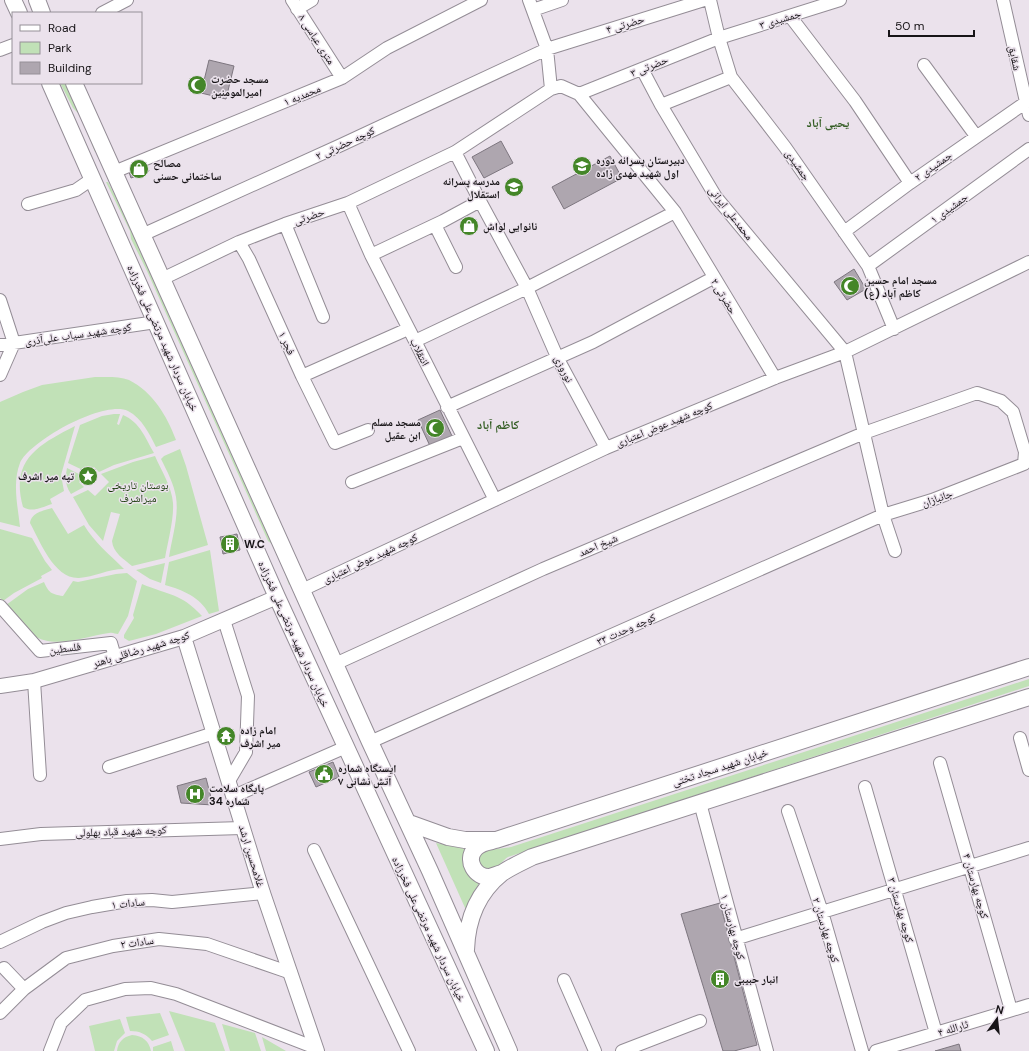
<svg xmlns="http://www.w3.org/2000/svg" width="1029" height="1051" font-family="'DM Sans','Noto Naskh Arabic',sans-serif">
<rect width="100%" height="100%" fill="#ebe2ec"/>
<!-- green -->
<path fill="#c1e1b7" d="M60,83H68L97,151L95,152L80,115L73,108Z
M106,182H108L152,269L285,565L291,584L289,585L276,547L268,541L261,525L147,271L131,239L130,231Z
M95,377C106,377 119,376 129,380C153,392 167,416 176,440L156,447C150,435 142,418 128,411C104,400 31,440 20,463C12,483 18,507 20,527L0,522V402L23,392L42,385Z
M114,414H120L117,424L119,425L123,415C140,422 146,439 154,453L114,465L99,472L94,467L89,473L68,463L80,425L102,416Z
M75,426L61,475L64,491L50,499L52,504C42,507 33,513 23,507C10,460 38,445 75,426Z
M180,449L186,466L208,545L169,557C172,538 179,516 176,497C174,484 167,471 161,459L164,456Z
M155,456C161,470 172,487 173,503C174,519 168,541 165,558L132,566C124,559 113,553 112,541L120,514L111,512L103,541L89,525L73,497L88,490L95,496L109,482L101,474L133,462Z
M67,468L85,477L79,482L84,487L71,494C65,486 65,477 67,468Z
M52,508L68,534L84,525C94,542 110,555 124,569C108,569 94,577 79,578C54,579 40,541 30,523C32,512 43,511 52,508Z
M0,529L32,538L45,561L52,570L41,576L42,578L14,593L3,601L0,598Z
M210,550L219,611L209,614C200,597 183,590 165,585L169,562Z
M165,563L161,583L150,579L136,570Z
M127,573L137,581L128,616L118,634C115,634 113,632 109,633C85,636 55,650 33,635C24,628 14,614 6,605L28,589L44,582C49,593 51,594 63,596L73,581L78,582L116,574Z
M142,584C168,595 181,593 202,616L156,634L129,641L124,638V635L134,618L133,615Z
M1029,679V686L508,857C503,860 498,868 493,869C481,872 475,859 482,851L511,847Z
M436,843L466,849C466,865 463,874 479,883L466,910Z
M169,1011L215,1023L225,1051H185Z
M160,1013L169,1035L152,1041C146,1034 140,1031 130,1031L126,1017Z
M120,1019L125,1033L117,1041L114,1051H95L89,1026Z
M222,1024L255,1033L261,1051H230Z
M132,1035C143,1036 149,1041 151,1051H117C118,1042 123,1037 132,1035Z
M262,1037L286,1051H266Z
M171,1041L174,1051H153V1047Z"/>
<!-- building -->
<path fill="#aea6af" stroke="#7d767f" d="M209,60L234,66L226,99L201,93Z
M501,141L513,163L484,178L472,157Z
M610,156L622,178L564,209L552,187Z
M145,162L149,171L131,178L129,172Z
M854,269L866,289L847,300L834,282Z
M440,410L452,436L430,446L418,420Z
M237,534L240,550L223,554L220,537Z
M220 736a6 6 0 1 1 12 0a6 6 0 1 1-12 0Z
M333,762L339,777L316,787L309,772Z
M206,778L213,805L181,803L177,786Z
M720,903L757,1045L734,1051H723L681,914Z
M959,1044L961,1051H935Z"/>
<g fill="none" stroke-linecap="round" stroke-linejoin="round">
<!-- minor casing -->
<g stroke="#948d96" stroke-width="14">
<path id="minor" d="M292,0L342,78
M529,0L547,49L551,89L561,86L579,94L675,212L775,378
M710,0L719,38L731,77L785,147L868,266L894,329
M1003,0L1029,115
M297,9L312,0
M533,10L562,0
M102,13L127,0
M790,16L855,101L910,183
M0,50L13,45
M924,65L976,136
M642,69L661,105
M731,77L661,105L716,197L845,352L883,515L895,551
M579,94L719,38L840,0
M455,152L480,201L527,288L558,359L606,448
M114,172L342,78L387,48L481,0
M348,203L371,255L415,341L495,500
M28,204L76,190L92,179
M285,224L323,317
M435,225L456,267
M844,232L910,183L1025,103
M142,235L341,145L547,49L704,0
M239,242L249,259L302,376L335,443L368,430
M371,255L443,221L480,201
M868,266L1029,149
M162,279L239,242L285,224L348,203L455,152L551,89
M0,300L14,343L0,375
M415,341L527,288L675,212
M0,345L156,322
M302,376L408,329
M447,407L593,342L713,278
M352,482L463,438
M302,590L606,448L775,378L845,352L1029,262
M0,606L40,651L111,643L115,657
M224,620L248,696L246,752L229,781
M335,664L543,569L864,433L977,393L1001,401L1013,412L1025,452L1024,464L932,500L883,515L370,742
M34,681L40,775
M1020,738L1029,770
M940,763L1011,1010
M109,767L214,733
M865,787L936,1033
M234,796L346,747
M700,803L767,1051
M788,811L822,912L862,1051
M0,839L41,834L242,828
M314,850L409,1051
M735,939L1029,848
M0,942L42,922L66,913L92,907L127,901L152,900L172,902L263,893
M4,968L24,989
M564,980L595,1051
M0,1013L24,989L66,958L113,946L159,939L207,944L291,973
M50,1051L61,1023L85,1000L125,989L151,988L176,994L316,1048
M622,1051L700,1021
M876,1051L1029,1005"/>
</g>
<!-- tertiary casing -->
<g stroke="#948d96" stroke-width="16">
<path id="tertiary" d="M184,637L263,893L317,1051
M0,686L34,681L184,637L277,597"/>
</g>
<!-- secondary casing -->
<g stroke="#948d96" stroke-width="18">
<path id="secondary" d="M13,0L19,13
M37,0L42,13
M50,83L277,597L486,1051
M74,83L370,742L430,871L509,1051
M409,823L448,837L465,840H496L1029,667
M492,841C486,842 479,844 475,849C465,860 475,878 490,877C494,876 498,874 502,873
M466,950C467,920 477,893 502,873C511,867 522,862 532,857L1029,697"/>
</g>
<!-- minor -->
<use href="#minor" stroke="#fff" stroke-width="12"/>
<!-- tertiary -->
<use href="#tertiary" stroke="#fff" stroke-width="14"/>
<!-- secondary -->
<use href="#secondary" stroke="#fff" stroke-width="16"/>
</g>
<!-- icons -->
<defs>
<g id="mosque-disc" transform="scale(1)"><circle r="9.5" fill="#448628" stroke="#ebe2ec"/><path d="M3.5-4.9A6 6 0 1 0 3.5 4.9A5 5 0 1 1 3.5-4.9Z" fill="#fff"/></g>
<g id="school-disc" transform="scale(1)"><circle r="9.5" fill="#448628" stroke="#ebe2ec"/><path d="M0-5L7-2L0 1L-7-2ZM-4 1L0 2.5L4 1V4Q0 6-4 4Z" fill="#fff"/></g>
<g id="shop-disc" transform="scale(1)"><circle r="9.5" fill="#448628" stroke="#ebe2ec"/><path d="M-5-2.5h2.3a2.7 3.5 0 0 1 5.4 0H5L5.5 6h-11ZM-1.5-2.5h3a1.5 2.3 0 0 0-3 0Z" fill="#fff"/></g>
<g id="sight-disc" transform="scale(1)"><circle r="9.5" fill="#448628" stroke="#ebe2ec"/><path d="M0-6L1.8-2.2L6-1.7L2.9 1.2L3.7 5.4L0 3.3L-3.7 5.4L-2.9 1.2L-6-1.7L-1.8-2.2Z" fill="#fff"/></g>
<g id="building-disc" transform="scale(1)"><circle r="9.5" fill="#448628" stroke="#ebe2ec"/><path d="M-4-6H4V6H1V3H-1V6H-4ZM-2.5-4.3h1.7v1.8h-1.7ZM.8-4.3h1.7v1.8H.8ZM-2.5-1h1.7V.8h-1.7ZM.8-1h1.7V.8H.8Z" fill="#fff"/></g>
<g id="temple-disc" transform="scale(1)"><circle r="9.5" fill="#448628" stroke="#ebe2ec"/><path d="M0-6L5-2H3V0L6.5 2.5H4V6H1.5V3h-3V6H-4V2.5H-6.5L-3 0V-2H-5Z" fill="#fff"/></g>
<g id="civic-disc" transform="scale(1)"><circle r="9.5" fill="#448628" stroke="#ebe2ec"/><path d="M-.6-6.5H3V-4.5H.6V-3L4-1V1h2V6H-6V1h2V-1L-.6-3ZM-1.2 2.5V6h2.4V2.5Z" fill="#fff"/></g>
<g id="hospital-disc" transform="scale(1)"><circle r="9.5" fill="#448628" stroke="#ebe2ec"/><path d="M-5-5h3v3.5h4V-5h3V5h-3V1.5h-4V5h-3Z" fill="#fff"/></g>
</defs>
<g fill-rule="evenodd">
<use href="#mosque-disc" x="197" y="85"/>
<use href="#school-disc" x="582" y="166"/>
<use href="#shop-disc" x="139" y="169"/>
<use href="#school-disc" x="514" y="187"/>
<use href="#shop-disc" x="469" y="226"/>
<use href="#mosque-disc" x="850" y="286"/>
<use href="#mosque-disc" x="435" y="428"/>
<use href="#sight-disc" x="88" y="476"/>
<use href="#building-disc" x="230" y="544"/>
<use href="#temple-disc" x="226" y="736"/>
<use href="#civic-disc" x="324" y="774"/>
<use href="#hospital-disc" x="195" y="794"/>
<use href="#building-disc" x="720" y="979"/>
</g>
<g text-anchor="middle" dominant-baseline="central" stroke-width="3" stroke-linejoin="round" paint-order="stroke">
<!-- street labels -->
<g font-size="11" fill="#171417" stroke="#ebe2ec">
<text transform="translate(780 19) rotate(-17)">جمشیدی ۳</text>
<text transform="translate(625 24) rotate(-17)">حضرتی ۴</text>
<text transform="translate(317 39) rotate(57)">۸ متری عباسی</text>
<text transform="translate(1015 58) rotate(78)">شقایق</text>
<text transform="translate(649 66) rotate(-22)">حضرتی ۳</text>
<text transform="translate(302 95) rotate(-22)">محمدیه ۱</text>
<text transform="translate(345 143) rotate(-25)">کوچه حضرتی ۲</text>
<text transform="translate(798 165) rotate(55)">جمشیدی</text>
<text transform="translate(933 166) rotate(-35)">جمشیدی ۲</text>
<text transform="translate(949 208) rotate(-36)">جمشیدی ۱</text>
<text transform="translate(731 213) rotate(52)">محمدعلی ایرانی</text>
<text transform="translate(309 216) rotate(-18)">حضرتی</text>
<text transform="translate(724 296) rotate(59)">حضرتی ۲</text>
<text transform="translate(78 334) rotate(-8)">کوچه شهید سیاب علی‌آذری</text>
<text transform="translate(163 338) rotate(66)">خیابان سردار شهید مرتضی‌علی فخرزاده</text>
<text transform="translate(287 343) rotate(65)">فجر ۱</text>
<text transform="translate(420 352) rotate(63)">انتقلاب</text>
<text transform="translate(564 369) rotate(63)">نوروزی</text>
<text transform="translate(664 424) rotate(-22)">کوچه شهید عوض اعتباری</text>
<text transform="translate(937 498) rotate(-19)">جانبازان</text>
<text transform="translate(598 545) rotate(-23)">شیخ احمد</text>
<text transform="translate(370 558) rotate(-25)">کوچه شهید عوض اعتباری</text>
<text transform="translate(626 629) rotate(-24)">کوچه وحدت ۳۳</text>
<text transform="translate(294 634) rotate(66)">خیابان سردار شهید مرتضی‌علی فخرزاده</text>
<text transform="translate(65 648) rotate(-7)">فلسطین</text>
<text transform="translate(141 649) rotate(-17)">کوچه شهید رضاقلی باهنر</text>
<text transform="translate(720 767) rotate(-18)">خیابان شهید سجاد تختی</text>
<text transform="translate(121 831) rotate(-2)">کوچه شهید قباد بهلولی</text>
<text transform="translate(252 856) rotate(73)">غلامحسین ارشد</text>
<text transform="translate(976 886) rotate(74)">کوچه بهارستان ۴</text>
<text transform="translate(128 903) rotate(-6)">سادات ۱</text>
<text transform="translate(901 910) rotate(74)">کوچه بهارستان ۳</text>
<text transform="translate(733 927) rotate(75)">کوچه بهارستان ۱</text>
<text transform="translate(429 929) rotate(65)">خیابان سردار شهید مرتضی‌علی فخرزاده</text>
<text transform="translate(826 930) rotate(73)">کوچه بهارستان ۲</text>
<text transform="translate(137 942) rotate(-8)">سادات ۲</text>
<text transform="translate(953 1028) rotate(-17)">ثارالله ۴</text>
</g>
<!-- poi labels -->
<g font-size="11" font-weight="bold" fill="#171417" stroke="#ebe2ec" text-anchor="start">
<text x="211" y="79">مسجد حضرت<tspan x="211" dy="13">امیرالمومنین</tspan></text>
<text x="596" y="160">دبیرستان پسرانه دوره<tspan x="596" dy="13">اول شهید مهدی زاده</tspan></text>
<text x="153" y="163">مصالح<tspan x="153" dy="13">ساختمانی حسنی</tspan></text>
<text x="500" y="181" text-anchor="end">مدرسه پسرانه<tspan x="500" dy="13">استقلال</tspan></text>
<text x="483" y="226">نانوایی لواش</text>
<text x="864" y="280">مسجد امام حسین<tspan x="864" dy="13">(ع) کاظم آباد</tspan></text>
<text x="421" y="422" text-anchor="end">مسجد مسلم<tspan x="421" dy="13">ابن عقیل</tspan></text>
<text x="74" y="476" text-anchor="end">تپه میر اشرف</text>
<text x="244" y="544">W.C</text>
<text x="240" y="730">امام زاده<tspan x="240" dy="13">میر اشرف</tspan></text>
<text x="338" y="768">ایستگاه شماره<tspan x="338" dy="13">۷ آتش نشانی</tspan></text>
<text x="209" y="788">پایگاه سلامت<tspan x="209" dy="13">شماره 34</tspan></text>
<text x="734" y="979">انبار حبیبی</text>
</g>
<!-- park labels -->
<g font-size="11" fill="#153806" stroke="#ebe2ec">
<text x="138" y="485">بوستان تاریخی<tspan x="138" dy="13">میراشرف</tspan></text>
</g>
<!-- neighbourhood labels -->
<g font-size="12" font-weight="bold" fill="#325c22" stroke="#ebe2ec">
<text x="828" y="123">یحیی آباد</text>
<text x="498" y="425">کاظم آباد</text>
</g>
</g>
<!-- legend -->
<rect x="12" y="12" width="130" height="72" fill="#ebe2ec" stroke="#969097"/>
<rect x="20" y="25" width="20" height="6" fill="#ffffff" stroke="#969097"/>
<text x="48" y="32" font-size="12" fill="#171417">Road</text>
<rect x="20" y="42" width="20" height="12" fill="#c1e1b7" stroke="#969097"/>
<text x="48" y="52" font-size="12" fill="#171417">Park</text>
<rect x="20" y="62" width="20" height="12" fill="#aea6af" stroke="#969097"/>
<text x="48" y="72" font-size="12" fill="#171417">Building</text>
<!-- north arrow -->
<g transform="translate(997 1019) rotate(15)" stroke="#ebe2ec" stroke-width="3" paint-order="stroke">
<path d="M0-3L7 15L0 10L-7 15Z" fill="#171417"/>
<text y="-6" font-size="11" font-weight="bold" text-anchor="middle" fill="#171417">N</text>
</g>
<!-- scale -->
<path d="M889 30v6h85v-6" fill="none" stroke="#171417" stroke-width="2"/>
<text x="895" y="30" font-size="12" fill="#171417" stroke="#ebe2ec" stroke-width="3" paint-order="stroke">50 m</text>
</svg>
